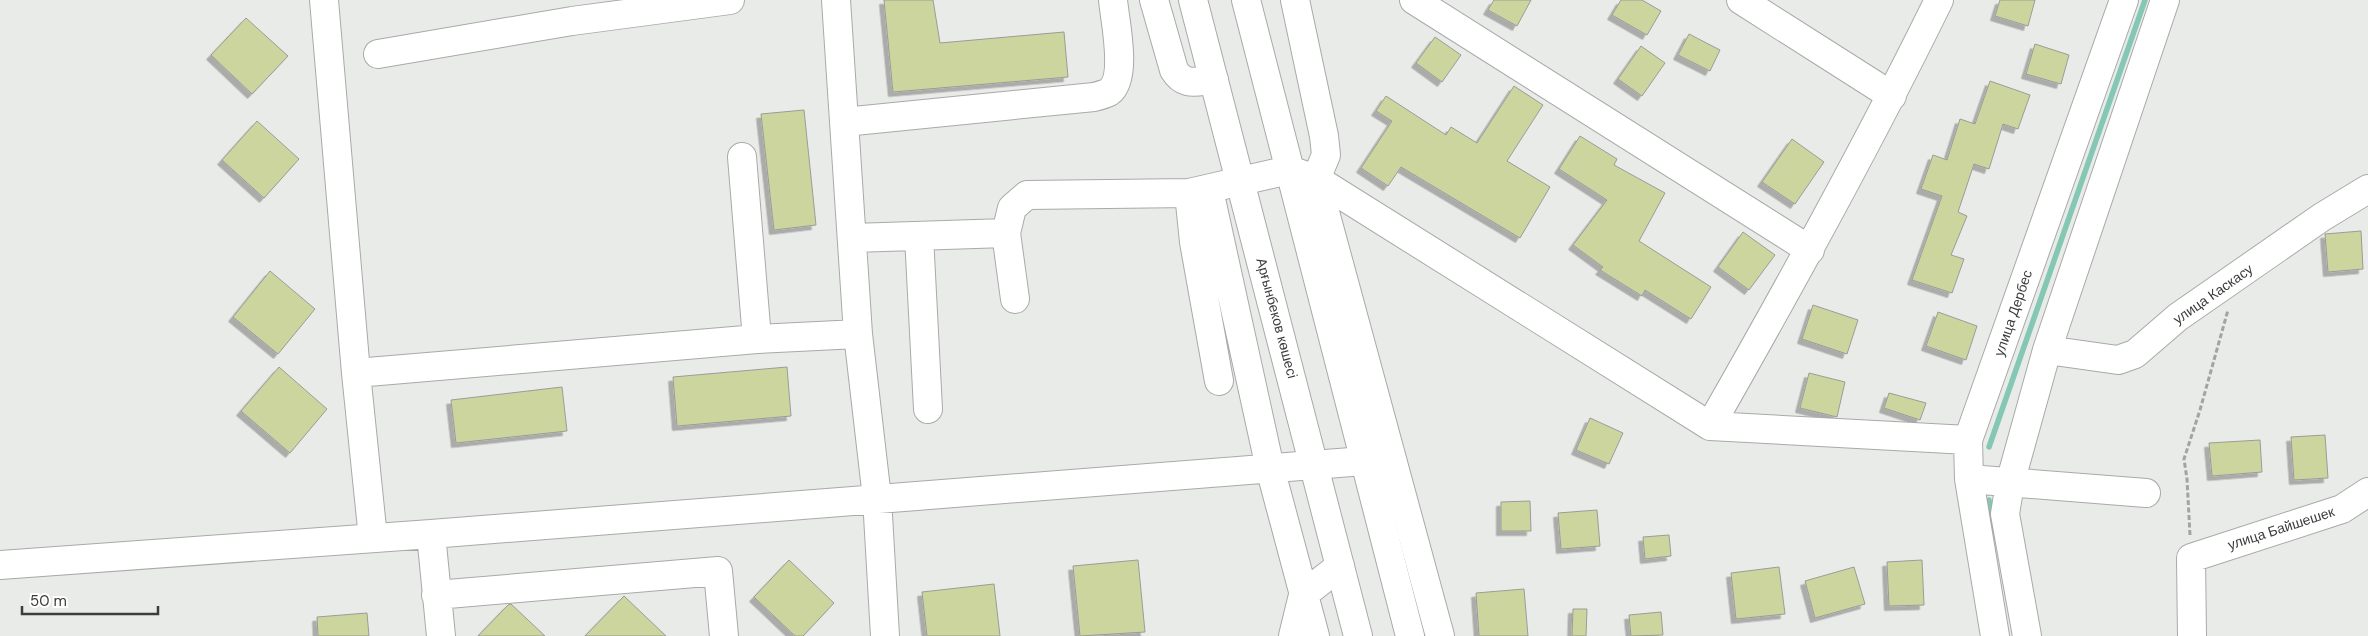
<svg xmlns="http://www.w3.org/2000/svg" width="2368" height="636" font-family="'DM Sans',sans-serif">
<defs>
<filter id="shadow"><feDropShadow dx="-4.5" dy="4.5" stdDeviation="0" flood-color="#0004"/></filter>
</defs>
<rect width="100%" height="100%" fill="#e9ebe8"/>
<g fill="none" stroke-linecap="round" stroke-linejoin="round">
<!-- stream -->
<path stroke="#85c7b5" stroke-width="5.5" d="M1989,447L2145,0
M1989,500L1993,520"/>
</g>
<!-- building -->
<path fill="#cdd59e" stroke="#9b9b99" filter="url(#shadow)" d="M884,0H933L940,43L1064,32L1068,77L893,92Z
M1494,0H1531L1517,26L1488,10Z
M1621,0H1642L1661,11L1647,35L1612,15Z
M2000,0H2035L2028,26L1995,16Z
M246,18L288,56L252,94L211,55Z
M1689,34L1720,50L1710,71L1678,55Z
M1435,37L1461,55L1442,82L1416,63Z
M2035,44L2069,55L2061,84L2026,74Z
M1641,46L1665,63L1642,96L1618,79Z
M1990,81L2030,95L2018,129L2003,124L1989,169L1974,164L1958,212L1967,216L1951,255L1964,259L1952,293L1912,280L1942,196L1921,189L1933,155L1947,160L1960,119L1975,124Z
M1514,86L1543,105L1507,161L1550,187L1520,238L1401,167L1388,186L1361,168L1392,121L1376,111L1386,96L1446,135L1451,127L1477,143Z
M804,110L816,225L774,230L761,114Z
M257,121L299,159L264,198L222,160Z
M1580,136L1617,159L1614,165L1665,193L1639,241L1711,287L1691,319L1645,290L1642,296L1600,270L1603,267L1573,245L1607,200L1559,169Z
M1792,139L1824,162L1795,204L1762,182Z
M2361,231L2363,269L2328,272L2325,234Z
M1743,232L1775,255L1749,290L1718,267Z
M270,271L315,309L278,354L233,317Z
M1813,305L1858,320L1847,354L1802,339Z
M1938,312L1977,326L1966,360L1926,346Z
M279,367L327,409L290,453L241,411Z
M787,367L791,416L677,426L673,377Z
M1809,373L1845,382L1837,417L1800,408Z
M562,387L567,431L456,443L451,400Z
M1889,393L1926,403L1920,420L1884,408Z
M1590,418L1623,433L1609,464L1576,450Z
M2325,435L2328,478L2294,480L2291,437Z
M2260,440L2262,472L2212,476L2209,443Z
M1530,501L1531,531H1501V502Z
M1597,510L1600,546L1561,549L1558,513Z
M1669,535L1671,556L1645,559L1643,537Z
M789,560L834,603L803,636H795L754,597Z
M1138,560L1145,632L1080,636L1073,566Z
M1922,560L1924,605L1889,606L1887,562Z
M1779,567L1785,614L1736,619L1731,573Z
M1854,567L1865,604L1815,618L1805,581Z
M994,584L1000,636H927L922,592Z
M1524,589L1528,636H1479L1476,593Z
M624,596L666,636H585Z
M511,604L545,636H478L508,605Z
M1573,609H1587L1586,636H1572Z
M1661,612L1663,635L1631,636L1629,615Z
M367,613L369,636H318L317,617Z"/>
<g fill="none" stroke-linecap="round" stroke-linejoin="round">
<!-- minor casing -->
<g stroke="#a8aaa8" stroke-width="30">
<path id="minor" d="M324,0L356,373L757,339L858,334L836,0
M1154,0L1174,70C1184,87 1197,81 1214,80
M1295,0L1324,136L1326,155L1316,179L1440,636
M1414,0L1810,250
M1741,0L1892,96
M378,54L572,21L730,0
M844,122L1094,97C1098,96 1105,94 1109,92C1128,78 1115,22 1113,0
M742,157L757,339
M1209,190L1270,468L1315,636
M1189,193L1194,242L1219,381
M1006,233L1015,299
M919,236L928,409
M853,238L1006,233L1012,208L1027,195L1189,193L1289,170L1316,179L1710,426L1968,440
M858,334L877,498L885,636
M2047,350L2118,360L2135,354L2178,317L2322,217L2368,189
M356,373L373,538
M1710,426C1790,286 1868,145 1939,0
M1969,479L2146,493
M431,534L441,636
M0,565L431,534L1364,461
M436,595L718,571L724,636
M1293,636L1303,595L1340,566
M1995,636L1969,479L1968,440L2124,0
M2027,636L2005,514L2010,483L2047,350L2165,0
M2192,636L2191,558L2342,509L2368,492"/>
</g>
<!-- major casing -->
<g stroke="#a8aaa8" stroke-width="30">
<path id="major" d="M1193,0L1358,636
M1246,0L1410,636"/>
</g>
<!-- path -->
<path stroke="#a2a4a1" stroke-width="3" stroke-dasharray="5 2.5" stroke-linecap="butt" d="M2190,535L2187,479L2184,459L2200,410L2228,310"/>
<!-- minor -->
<use href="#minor" stroke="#fff" stroke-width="28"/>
<!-- major -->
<use href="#major" stroke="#fff" stroke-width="28"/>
</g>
<g text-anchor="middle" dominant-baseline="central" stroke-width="4" stroke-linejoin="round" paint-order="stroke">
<!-- street labels -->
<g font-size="14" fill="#3c3d3b" stroke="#fff">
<text transform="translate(2213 294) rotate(-35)">улица Каскасу</text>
<text transform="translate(2013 313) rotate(-71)">улица Дербес</text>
<text transform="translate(1277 318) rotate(75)">Арғынбеков көшесі</text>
<text transform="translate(2281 528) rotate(-18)">улица Байшешек</text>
</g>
</g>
<!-- scale -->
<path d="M22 606v8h136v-8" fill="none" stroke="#3c3d3b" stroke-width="2.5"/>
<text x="30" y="606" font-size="15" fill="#3c3d3b" stroke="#ffffff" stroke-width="4" paint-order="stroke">50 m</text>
</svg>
